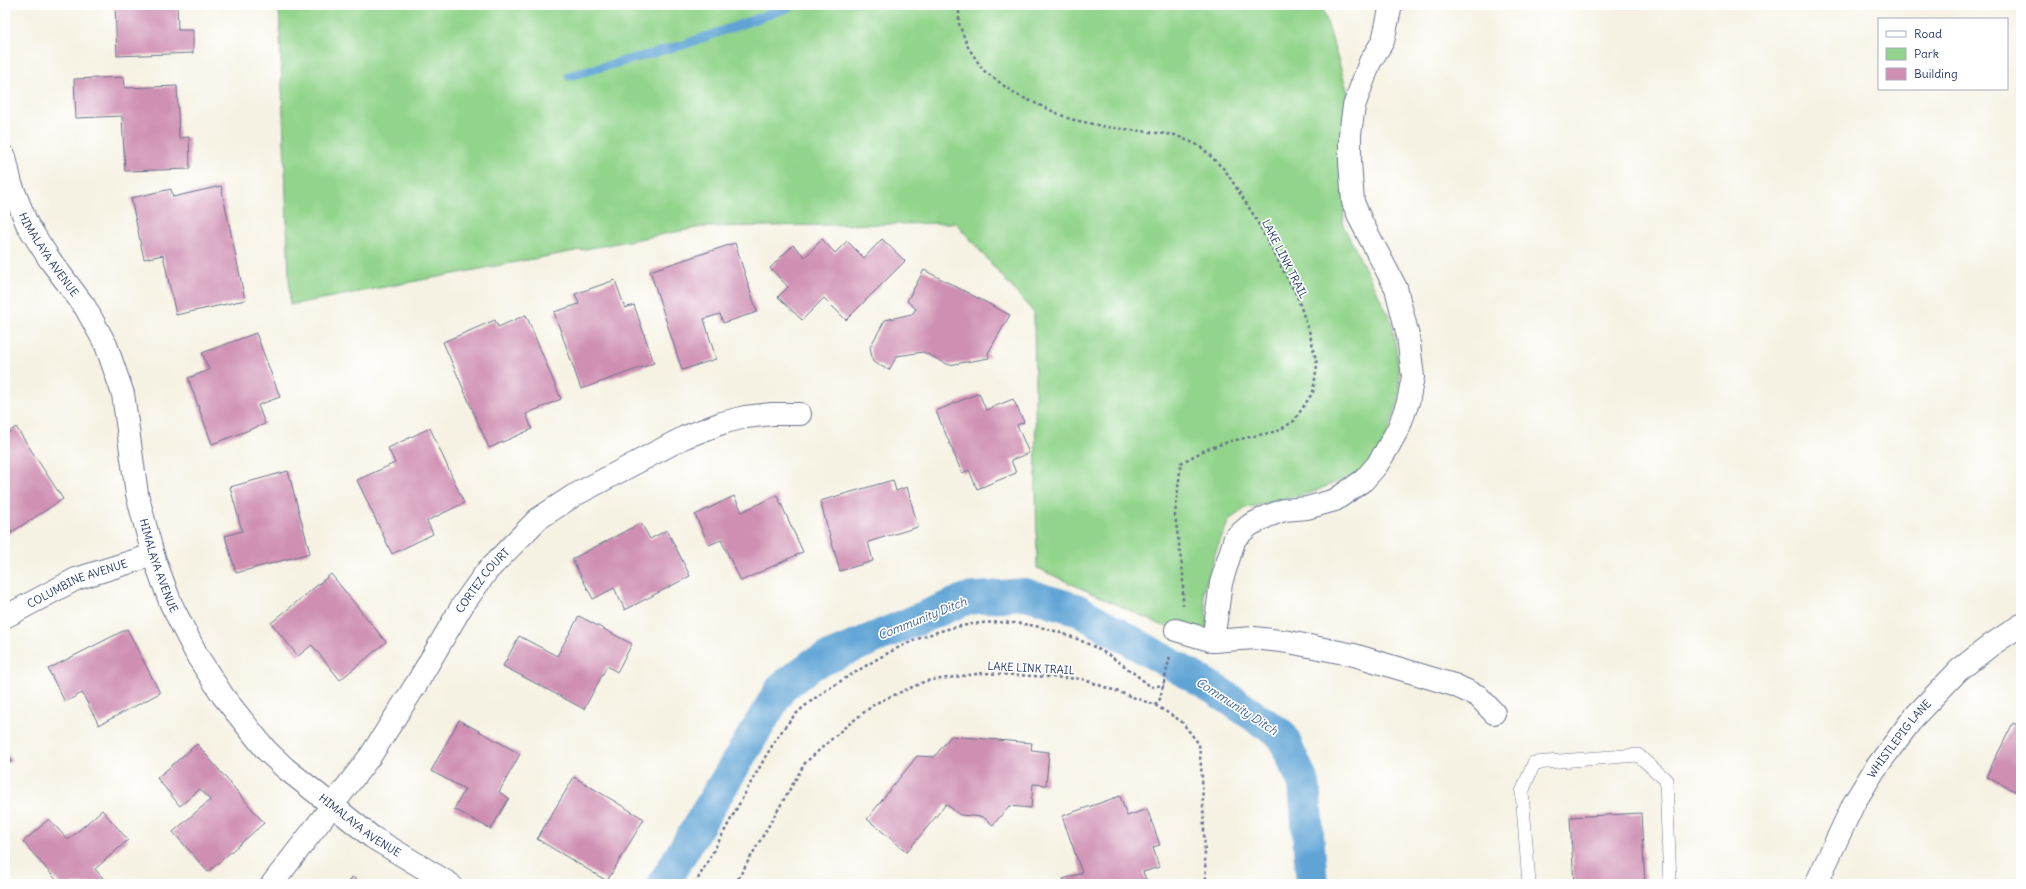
<svg xmlns="http://www.w3.org/2000/svg" width="2026" height="889" font-family="Delius,sans-serif">
<rect width="100%" height="100%" fill="#fff"/>
<filter id="ink" filterUnits="userSpaceOnUse"><feTurbulence type="fractalNoise" baseFrequency=".025" numOctaves="2"/><feDisplacementMap in="SourceGraphic" scale="8" xChannelSelector="R" yChannelSelector="G"/><feConvolveMatrix kernelMatrix="1 2 1 2 8 2 1 2 1" color-interpolation-filters="sRGB"/></filter>
<filter id="wash" filterUnits="userSpaceOnUse"><feTurbulence type="fractalNoise" baseFrequency=".012" numOctaves="4" result="noise"/><feDisplacementMap in="SourceGraphic" scale="16" xChannelSelector="R" yChannelSelector="G"/><feGaussianBlur stdDeviation="0.9" result="paint"/><feColorMatrix in="noise" values="0 0 0 0 0 0 0 0 0 0 0 0 0 0 0 0 0 1.4 0 .05"/><feComposite in="paint" operator="in"/></filter>
<g filter="url(#wash)">
<rect width="100%" height="100%" fill="#f6f2e3"/>
<!-- green -->
<path fill="#92d48b" stroke="#568274" d="M279,5H1322L1352,107L1343,225L1392,322L1399,368V400L1385,443L1362,472L1310,493L1246,508L1229,520L1216,551L1203,592L1211,641L1161,625L1037,568L1034,313L956,223L702,227L290,305Z"/>
<g fill="none" stroke-linecap="round" stroke-linejoin="round">
<!-- stream -->
<path stroke="#60a4d5" stroke-width="9" d="M569,76L683,45L795,5"/>
<!-- canal -->
<path stroke="#60a4d5" stroke-width="32" d="M663,884L782,687L813,664L966,599L1025,594L1076,609L1216,690L1282,735L1304,784L1312,884"/>
</g>
<g id="blocks">
<!-- building -->
<path fill="#cf8fb2" d="M115,5H177L178,30H193V53L117,56Z
M124,77L125,88L177,86L179,138L189,137L190,169L125,171L122,116L76,118L74,79Z
M221,186L245,300L176,315L163,255L144,259L131,198L171,189L173,197Z
M822,239L835,253L847,241L864,258L882,239L905,261L846,320L824,298L802,320L778,297L788,287L770,268L793,245L805,257Z
M735,243L757,312L723,323L720,314L704,319L716,359L682,370L650,271Z
M924,270L1010,315L988,353L989,358L949,365L923,352L897,356L889,370L873,362L870,347L885,320L912,314L916,309L907,301Z
M615,280L625,308L634,305L654,363L581,389L554,312L579,304L575,294Z
M526,315L561,399L526,414L532,429L489,448L443,342L495,320L498,327Z
M256,333L280,397L258,405L265,424L212,444L188,378L209,370L202,353Z
M979,393L986,410L1013,399L1024,422L1017,425L1029,453L1011,460L1016,473L977,489L969,470L962,473L936,411Z
M16,427L63,499L9,534L5,527V435Z
M430,428L464,503L427,521L433,534L392,554L357,480L395,463L388,448Z
M288,471L310,553L236,573L225,536L242,531L230,487Z
M893,480L896,491L907,487L918,527L868,542L873,561L840,571L820,501Z
M777,495L803,552L741,581L721,540L709,545L695,515L734,496L742,512Z
M641,523L650,539L667,530L690,576L625,610L614,588L593,599L572,559Z
M331,574L386,642L340,680L312,645L298,656L271,623Z
M579,616L632,644L617,672L607,666L584,709L503,666L519,636L557,656Z
M127,629L160,693L99,725L82,693L65,702L48,669Z
M459,720L520,754L499,792L509,798L491,829L454,809L465,789L431,771Z
M2013,723L2021,727V794L1986,777Z
M951,736L1032,743L1031,750L1049,752L1046,785L1033,784L1031,808L1009,806L993,825L983,817L960,815L946,804L907,852L867,819L917,756L934,757Z
M197,744L264,823L208,872L173,832L210,800L200,789L180,806L157,778Z
M5,749L12,761L5,765Z
M574,777L644,819L607,881L537,839Z
M1120,796L1127,816L1147,809L1160,845L1153,847L1159,867L1143,872L1148,884H1065L1063,879L1082,873L1062,816Z
M102,810L128,840L95,869L108,884H60L23,842L49,819L68,840Z
M1641,813L1645,884H1574L1570,817Z
M352,877L364,884H348Z"/>
</g>
</g>
<g filter="url(#ink)">
<use href="#blocks" fill-opacity="0" stroke="#68738d" stroke-width="1"/>
<g fill="none" stroke-linecap="round" stroke-linejoin="round">
<!-- lane casing -->
<g stroke="#68738d" stroke-width="14">
<path id="lane" d="M1529,884L1522,792L1534,763L1638,755L1666,780L1670,884"/>
</g>
<!-- street casing -->
<g stroke="#68738d" stroke-width="24">
<g id="street">
<path id="s1" d="M5,157L11,184L27,224L50,260L85,307L106,345L123,394L137,494L153,555L171,604L198,657L223,696L266,750L285,768L372,837L450,884"/>
<path id="s2" d="M5,617L76,579L153,555"/>
<path d="M1176,630L1213,641L1254,638L1289,642L1354,655L1454,685L1478,696L1494,713"/>
<path d="M1213,641L1221,583L1235,538L1250,525L1268,516L1284,510L1307,508L1335,500L1364,480L1377,465L1387,449L1399,427L1408,402L1413,377L1408,336L1396,288L1361,221L1353,202L1350,162V134L1354,106L1370,62L1383,41L1391,5"/>
<path id="s3" d="M272,884L371,755L417,683L462,606L487,571L538,519L573,496L685,437L722,423L745,417L772,414H800"/>
<path id="s4" d="M1816,884L1854,803L1875,769L1914,717L1959,670L1991,645L2021,625"/>
</g>
</g>
<!-- path -->
<path stroke="#68738d" stroke-width="2.5" stroke-dasharray="3 3" stroke-linecap="butt" d="M959,5V24L968,47L983,70L1015,94L1070,119L1106,127L1175,135L1200,146L1225,170L1253,214L1297,296L1310,334L1317,365L1313,392L1294,421L1278,431L1231,441L1207,449L1181,463L1175,515L1183,574V605
M1155,705L1160,699L1170,656
M695,884C713,852 731,819 749,786C763,762 777,733 797,713C816,695 841,681 864,667C942,618 1016,605 1100,650C1118,660 1135,674 1151,687L1164,685
M735,884L805,763L844,728L876,703L926,681L984,673L1082,679L1155,705L1181,721L1199,744L1202,778L1206,884"/>
<!-- lane -->
<use href="#lane" stroke="#fff" stroke-width="13"/>
<!-- street -->
<use href="#street" stroke="#fff" stroke-width="22"/>
</g>
</g>
<g text-anchor="middle" dominant-baseline="central" stroke-width="3.5" stroke-linejoin="round" paint-order="stroke">
<!-- street labels -->
<g font-size="11" fill="#1b2f5e" stroke="#fff">
<text stroke="none"><textPath href="#s1" startOffset="108">HIMALAYA AVENUE</textPath></text>
<text transform="translate(1285 259) rotate(63)">LAKE LINK TRAIL</text>
<text stroke="none"><textPath href="#s1" startOffset="443">HIMALAYA AVENUE</textPath></text>
<text stroke="none"><textPath href="#s3" startOffset="370">CORTEZ COURT</textPath></text>
<text stroke="none"><textPath href="#s2" startOffset="80">COLUMBINE AVENUE</textPath></text>
<text transform="translate(1031 668) rotate(3)">LAKE LINK TRAIL</text>
<text stroke="none"><textPath href="#s4" startOffset="168">WHISTLEPIG LANE</textPath></text>
<text stroke="none"><textPath href="#s1" startOffset="779">HIMALAYA AVENUE</textPath></text>
</g>
<!-- water labels -->
<g font-size="12" font-style="italic" fill="#375e8e" stroke="#fff">
<text transform="translate(922 618) rotate(-22)">Community Ditch</text>
<text transform="translate(1237 706) rotate(33)">Community Ditch</text>
</g>
</g>
<!-- margin -->
<rect width="2026" height="889" fill="none" stroke="#fff" stroke-width="20"/>
<!-- legend -->
<rect x="1878" y="18" width="130" height="72" fill="#ffffff" stroke="#a4acbf"/>
<rect x="1886" y="31" width="20" height="6" fill="#ffffff" stroke="#a4acbf"/>
<text x="1914" y="38" font-size="12" fill="#1b2f5e">Road</text>
<rect x="1886" y="48" width="20" height="12" fill="#92d48b" stroke="#a4acbf"/>
<text x="1914" y="58" font-size="12" fill="#1b2f5e">Park</text>
<rect x="1886" y="68" width="20" height="12" fill="#cf8fb2" stroke="#a4acbf"/>
<text x="1914" y="78" font-size="12" fill="#1b2f5e">Building</text>
</svg>
